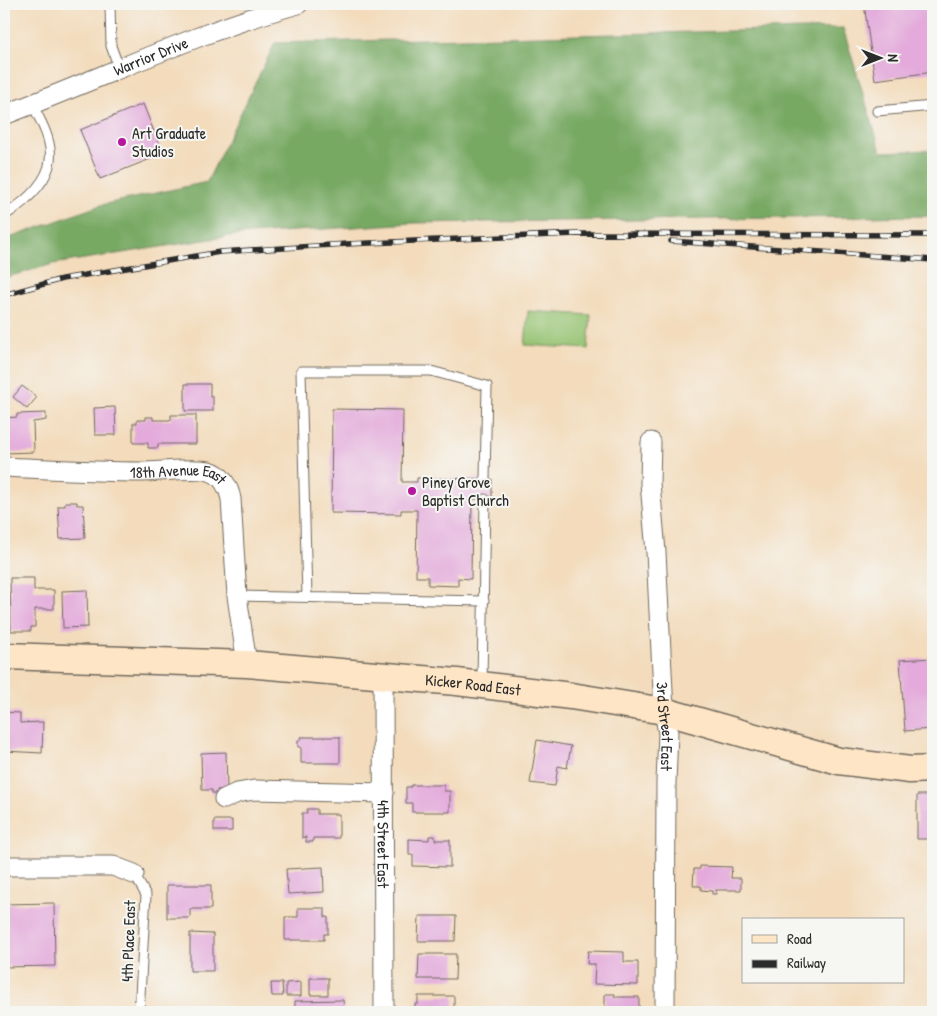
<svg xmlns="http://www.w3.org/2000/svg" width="937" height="1016" font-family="'Patrick Hand',sans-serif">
<rect width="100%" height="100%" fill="#f6f6f2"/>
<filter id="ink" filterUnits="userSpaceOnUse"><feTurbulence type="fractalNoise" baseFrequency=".02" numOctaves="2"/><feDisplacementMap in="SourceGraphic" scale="10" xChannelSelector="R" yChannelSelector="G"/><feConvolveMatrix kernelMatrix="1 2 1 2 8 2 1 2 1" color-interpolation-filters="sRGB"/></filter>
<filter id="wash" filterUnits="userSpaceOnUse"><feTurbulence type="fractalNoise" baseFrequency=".0096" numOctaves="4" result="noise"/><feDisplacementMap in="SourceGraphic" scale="20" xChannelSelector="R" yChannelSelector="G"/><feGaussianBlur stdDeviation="1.12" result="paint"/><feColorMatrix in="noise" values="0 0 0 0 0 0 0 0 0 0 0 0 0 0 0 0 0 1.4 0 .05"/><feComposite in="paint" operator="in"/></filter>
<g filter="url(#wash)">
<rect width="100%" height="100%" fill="#f3dbbb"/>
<!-- green -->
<path fill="#95c372" stroke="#60774e" d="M528,311L591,315L588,349L525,345Z"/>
<!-- forest -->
<path fill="#78a964" stroke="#526a48" d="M843,28L881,152L933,150V216L413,223L236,235L53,264L4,278V240L101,205L207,182L275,43Z"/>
<g id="blocks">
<!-- building -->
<path fill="#e3aadb" d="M864,4H931L933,18V72L875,80Z
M143,104L163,154L100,179L80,130Z
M185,384H210V397H213V411H185Z
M22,386L37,397L27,409L13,397Z
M115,407L116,435H95L94,408Z
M332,409L403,410L402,482H417V478L492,479V499H472L471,579L458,578V586L428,585V577H416L417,510H401V514L331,513Z
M46,413V420L33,422L34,452L4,453V418L17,417V414Z
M171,415H196V444H158V448H148V443H133V423H137V420H146V417H153V420H171Z
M5,488L8,508L4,509V489Z
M65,502H77V505H83L85,538L60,539L58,506H65Z
M10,578H34V590H54V609H35V627H31V631H11Z
M87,590L88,627L63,628L62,591Z
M933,658V729L905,731L900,660Z
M4,712L20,713V723L43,722L42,753L4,751Z
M301,737H340V763H301V747H298V740H301Z
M537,740L571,746L567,768L558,766L555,786L530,783Z
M226,752L227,789L217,790L218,793H212V790H202L201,753Z
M411,785H444V791H450V812H412V803H406V787H411Z
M917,795H933V837H929V839H917Z
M307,809H317V814H339V838H313V842H306V837L302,838V813H307Z
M214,820H232V831H214Z
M429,836H435V840H450V867L413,866V855H409V839L429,840Z
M700,866L732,867L731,878H741V890H716V894H712V891L701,890V886H693L694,869H700Z
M323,867L324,892L288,894L286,869Z
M167,885H211V909H190V918H167Z
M54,903L55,966L4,967V904Z
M298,908H325V917H328V934H324V940H285V917H298Z
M419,916H456L455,941H418Z
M190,933L213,934V971H190Z
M588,951L624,952V962H638V985L594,984L595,964H587Z
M419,954H456L455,979H418Z
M310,978H328V995H310Z
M301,982V996H286V983Z
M271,983H282L283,996H272Z
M605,994H615V997H639V1008H632V1012H605Z
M418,996H454V1012H415V1004H418Z
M343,1000L344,1012H295V1001Z"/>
</g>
</g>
<g filter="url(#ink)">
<use href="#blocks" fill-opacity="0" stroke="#71695d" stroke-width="1"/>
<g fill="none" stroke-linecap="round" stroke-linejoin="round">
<!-- service casing -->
<g stroke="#71695d" stroke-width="11">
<path id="service" d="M110,4L111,46L119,68
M877,111L933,106
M4,216C22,204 48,183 50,160C53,142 40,119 32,104
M237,596L484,601
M307,597L301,371H431L487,386L485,479
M482,682L485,499
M134,874L146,895L139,1012"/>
</g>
<!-- minor casing -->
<g stroke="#71695d" stroke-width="21">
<g id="minor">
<path id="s1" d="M4,115C102,78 197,32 298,4"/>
<path id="s2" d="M651,442L650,483L656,552L664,711L668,733L666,783L665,1012"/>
<path id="s3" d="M4,467C49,469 95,472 141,472C159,472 193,467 209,471C222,474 229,488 231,499L237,596L247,664"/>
<path id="s4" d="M383,675L384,1012"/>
<path d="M224,799L237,793L254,790L384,793"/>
<path d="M4,866H113L134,874"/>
</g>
</g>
<!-- secondary casing -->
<g stroke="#71695d" stroke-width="29">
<g id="secondary">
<path id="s5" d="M4,656L247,664L457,682L571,696L664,711L839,761L910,770L933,769"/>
</g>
</g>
<!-- service -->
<use href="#service" stroke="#fff" stroke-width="9"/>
<!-- minor -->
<use href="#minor" stroke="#fff" stroke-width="19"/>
<!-- secondary -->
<use href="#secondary" stroke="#fee5c5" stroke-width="26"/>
<!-- rail casing -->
<g stroke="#2b2b2b" stroke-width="5.5">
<path id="rail" d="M671,241L933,260
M4,295L62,279L220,252L347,244L576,234L933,235"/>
</g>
<!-- rail -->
<use href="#rail" stroke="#f6f6f2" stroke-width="4" stroke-dasharray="11" stroke-linecap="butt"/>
</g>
</g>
<!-- markers -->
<g fill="#b5179e" stroke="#f6f6f2" stroke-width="2">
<circle cx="122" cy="142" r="5"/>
<circle cx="412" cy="491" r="5"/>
</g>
<g text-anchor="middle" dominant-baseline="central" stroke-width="4" stroke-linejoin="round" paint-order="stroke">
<!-- street labels -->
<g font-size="16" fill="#2b2b2b" stroke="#f6f6f2">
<text stroke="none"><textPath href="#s1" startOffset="158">Warrior Drive</textPath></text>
<text stroke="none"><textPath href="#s3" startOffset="175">18th Avenue East</textPath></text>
<text stroke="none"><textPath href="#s5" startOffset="470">Kicker Road East</textPath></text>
<text stroke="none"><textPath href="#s2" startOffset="285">3rd Street East</textPath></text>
<text stroke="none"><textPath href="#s4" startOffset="169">4th Street East</textPath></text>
<text transform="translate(128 941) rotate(-88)">4th Place East</text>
</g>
<!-- poi labels -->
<g font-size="16" fill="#2b2b2b" stroke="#f6f6f2" text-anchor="start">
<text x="132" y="133">Art Graduate<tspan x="132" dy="18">Studios</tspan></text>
<text x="422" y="482">Piney Grove<tspan x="422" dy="18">Baptist Church</tspan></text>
</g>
</g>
<!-- margin -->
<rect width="937" height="1016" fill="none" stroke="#f6f6f2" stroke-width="20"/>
<!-- legend -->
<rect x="742" y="918" width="162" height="65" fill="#f6f6f2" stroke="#a5a5a2"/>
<rect x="752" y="935" width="25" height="8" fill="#fee5c5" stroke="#a5a5a2"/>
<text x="787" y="944" font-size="15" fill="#2b2b2b">Road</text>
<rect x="752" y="960" width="25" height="8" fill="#2b2b2b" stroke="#a5a5a2"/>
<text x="787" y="968" font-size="15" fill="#2b2b2b">Railway</text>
<!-- north arrow -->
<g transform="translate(880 58) rotate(90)" stroke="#f6f6f2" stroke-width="4" paint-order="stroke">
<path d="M0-4L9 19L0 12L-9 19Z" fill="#2b2b2b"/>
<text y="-8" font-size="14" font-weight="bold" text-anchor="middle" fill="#2b2b2b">N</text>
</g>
</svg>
